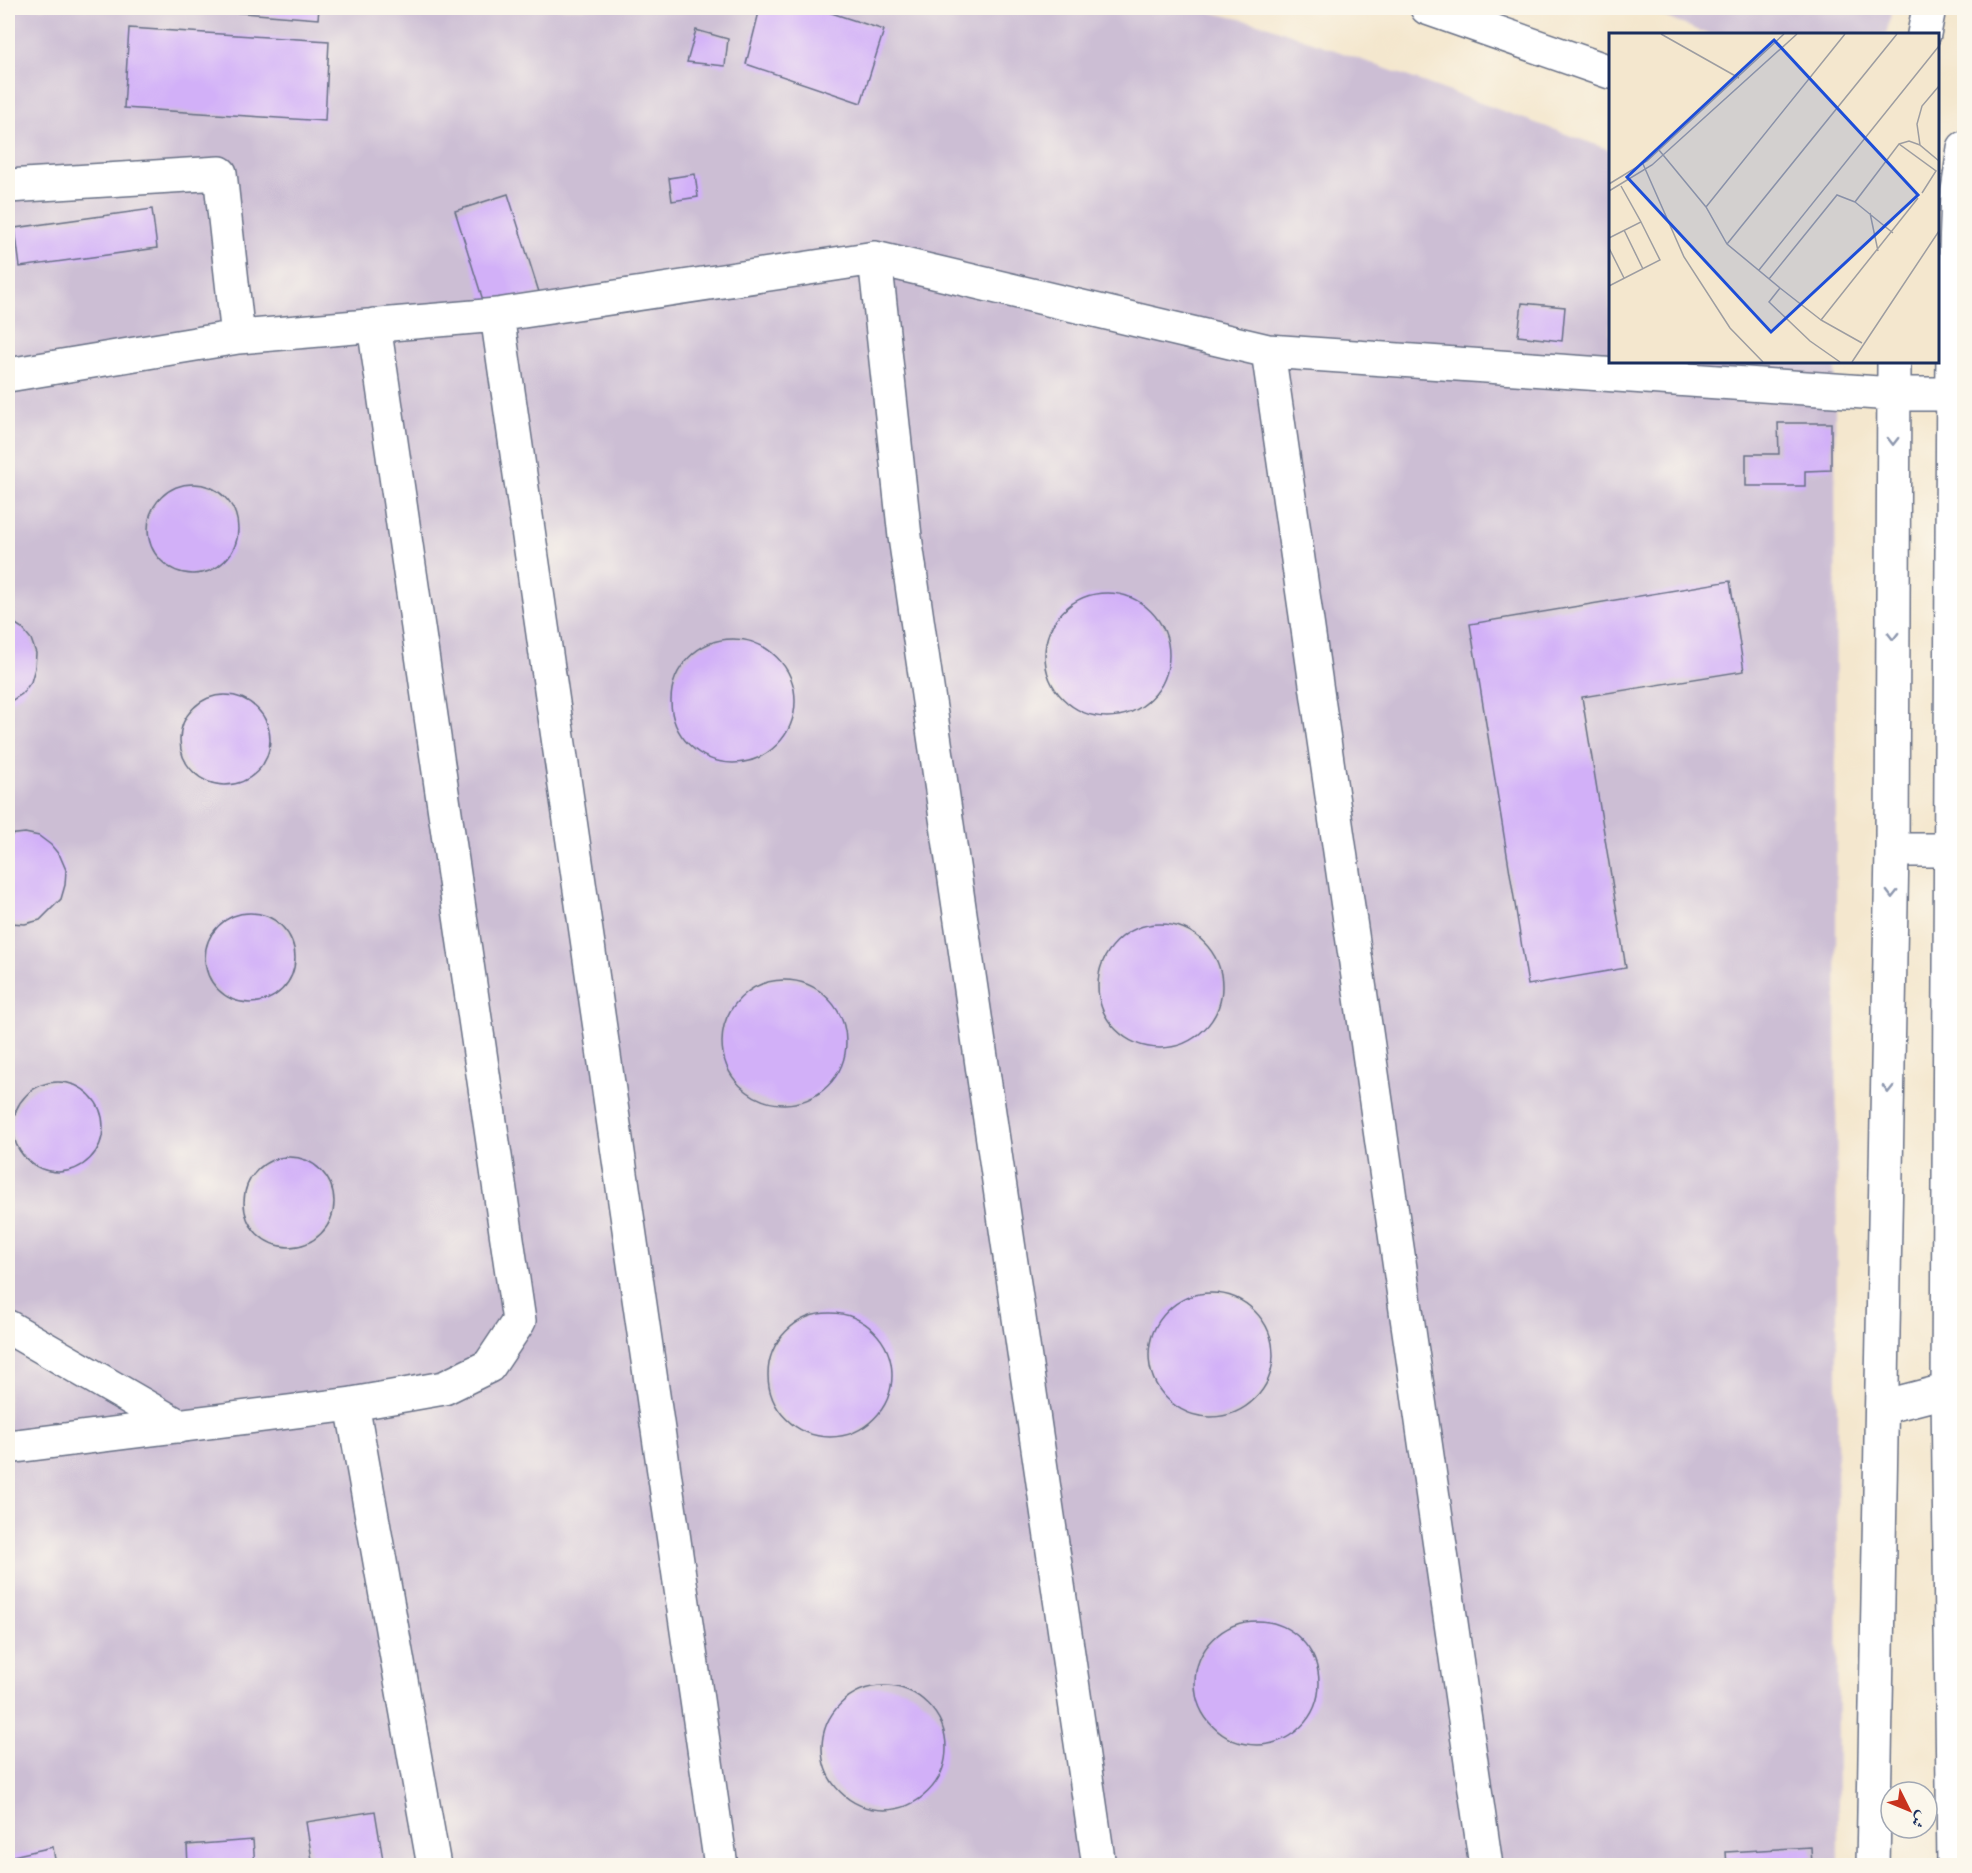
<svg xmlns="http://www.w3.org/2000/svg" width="1972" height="1873" font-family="'EB Garamond',Amiri,serif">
<rect width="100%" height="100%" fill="#fbf7ec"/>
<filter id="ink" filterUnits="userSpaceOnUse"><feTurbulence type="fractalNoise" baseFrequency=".0167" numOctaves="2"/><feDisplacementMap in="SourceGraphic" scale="12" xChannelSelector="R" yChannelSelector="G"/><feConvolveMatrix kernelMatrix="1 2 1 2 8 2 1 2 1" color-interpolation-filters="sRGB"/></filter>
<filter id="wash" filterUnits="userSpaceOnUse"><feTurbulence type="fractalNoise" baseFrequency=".008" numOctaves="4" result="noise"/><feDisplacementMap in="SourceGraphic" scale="24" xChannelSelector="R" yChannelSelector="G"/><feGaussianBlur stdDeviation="1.35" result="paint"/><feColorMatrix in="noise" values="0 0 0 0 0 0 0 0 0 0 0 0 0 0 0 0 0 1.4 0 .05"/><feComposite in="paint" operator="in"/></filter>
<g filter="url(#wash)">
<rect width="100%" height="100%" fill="#f4e7ce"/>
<!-- industrial -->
<path fill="#ccbed4" d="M8,8H1192L1266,25L1610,150V362H1835L1838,1865L8,1866Z
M1641,8H1893L1886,34H1708Z"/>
<g id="blocks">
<!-- building -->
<path fill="#d2b0f8" d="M232,8H319L318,19L232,12Z
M760,8H816L884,30L861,103L746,64Z
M129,28L329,41L325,121L124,108Z
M696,30L728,39L725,66L687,62Z
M695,174L698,197L672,201L669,178Z
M508,194L539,292L486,310L455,211Z
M152,209L157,248L20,267L15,228Z
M1522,303L1565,307L1562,341L1518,336Z
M1778,423H1831V470L1805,471V486H1746V454H1779Z
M148 529a45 45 0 1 1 90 0a45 45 0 1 1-90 0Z
M1730,581L1744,671L1582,697L1626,968L1528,985L1470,624Z
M1045 655a62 62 0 1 1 124 0a62 62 0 1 1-124 0Z
M8,619L22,628L31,639L36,653L35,668L31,682L22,694L8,703Z
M671 701a62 62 0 1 1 124 0a62 62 0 1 1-124 0Z
M180 740a45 45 0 1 1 90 0a45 45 0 1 1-90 0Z
M25,833L39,836L51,845L60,856L66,870L65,885L61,899L40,920L25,924L10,923L8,922V835Z
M205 958a45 45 0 1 1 90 0a45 45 0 1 1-90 0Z
M1098 986a62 62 0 1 1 124 0a62 62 0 1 1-124 0Z
M722 1042a62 62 0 1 1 124 0a62 62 0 1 1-124 0Z
M13 1127a45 45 0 1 1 90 0a45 45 0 1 1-90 0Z
M244 1202a45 45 0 1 1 90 0a45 45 0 1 1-90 0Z
M1149 1355a62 62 0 1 1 124 0a62 62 0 1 1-124 0Z
M768 1375a62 62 0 1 1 124 0a62 62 0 1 1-124 0Z
M1195 1683a62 62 0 1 1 124 0a62 62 0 1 1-124 0Z
M822 1748a62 62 0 1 1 124 0a62 62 0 1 1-124 0Z
M375,1811L384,1866H313L306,1822Z
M253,1840L255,1866H188L187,1845Z
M53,1847L56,1866H8V1857Z
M1811,1847L1812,1866H1727L1726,1852Z"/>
</g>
</g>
<g filter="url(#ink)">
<use href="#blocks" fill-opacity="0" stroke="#676f85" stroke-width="1.5"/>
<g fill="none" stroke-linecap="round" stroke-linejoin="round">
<!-- minor casing -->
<g stroke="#676f85" stroke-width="36">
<path id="minor" d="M1427,8L1610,72
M1924,34L1929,8
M8,186L220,173L238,337L497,315L875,258L1268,351L1893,394H1953
M875,258L905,537L1099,1866
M497,315L721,1866
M1268,351L1486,1866
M8,375L238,337
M1892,850H1950
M8,1327L179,1426
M352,1404L444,1388L489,1366L519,1321L374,325
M1883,1407L1964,1386
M8,1447L352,1404L434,1866
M1873,1866L1892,850L1894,362
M1954,1866L1948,1391L1953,342L1958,191L1964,148"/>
</g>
<!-- minor -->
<use href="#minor" stroke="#fff" stroke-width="33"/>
</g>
<!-- one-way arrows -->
<defs><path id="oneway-chevron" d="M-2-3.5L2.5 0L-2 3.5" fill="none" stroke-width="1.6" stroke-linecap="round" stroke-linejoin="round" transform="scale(1.5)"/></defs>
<g stroke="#8d97ae">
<use href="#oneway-chevron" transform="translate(1893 441) rotate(90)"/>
<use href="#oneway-chevron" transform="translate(1893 636) rotate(90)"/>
<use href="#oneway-chevron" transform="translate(1892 894) rotate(91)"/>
<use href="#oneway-chevron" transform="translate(1888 1089) rotate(91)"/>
</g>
</g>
<!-- overview -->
<g transform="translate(1609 33)">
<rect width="330" height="330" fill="#f4e7ce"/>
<path fill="none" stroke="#9d9da1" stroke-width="1.5" d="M52,1L130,45M330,53L313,73L308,91L311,112L330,128M290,111L300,108L311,112M50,117L97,174L118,211L171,255L160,269L201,308L231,329M34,131L75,224L121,295L154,329M0,151L38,128L175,1M0,158L43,132L188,1M97,174L236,1M261,180L269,218M15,197L34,236M284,200L246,169L290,111L327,138L313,160M0,205L32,189L12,153M118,211L288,1M0,215L15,245M150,237L330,13M160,246L228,162L246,169M0,253L51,227L32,189M171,255L212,287M253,310L212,287L309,165M243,329L330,198"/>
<path fill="#1d4ed8" fill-opacity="0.15" stroke="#1d4ed8" stroke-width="3" d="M165,7L309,162L162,299L18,144Z"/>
<rect width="330" height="330" fill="none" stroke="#1b2f5e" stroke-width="3"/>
</g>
<!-- margin -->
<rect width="1972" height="1873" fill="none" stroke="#fbf7ec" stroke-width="30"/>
<!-- north arrow -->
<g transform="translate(1909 1810) rotate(133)"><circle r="28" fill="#fbf7ec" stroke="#a1a7b3" stroke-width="1.5"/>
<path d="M0-4.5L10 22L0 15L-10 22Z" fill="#c8321e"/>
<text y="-9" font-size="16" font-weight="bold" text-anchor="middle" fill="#1b2f5e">ش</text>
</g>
</svg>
